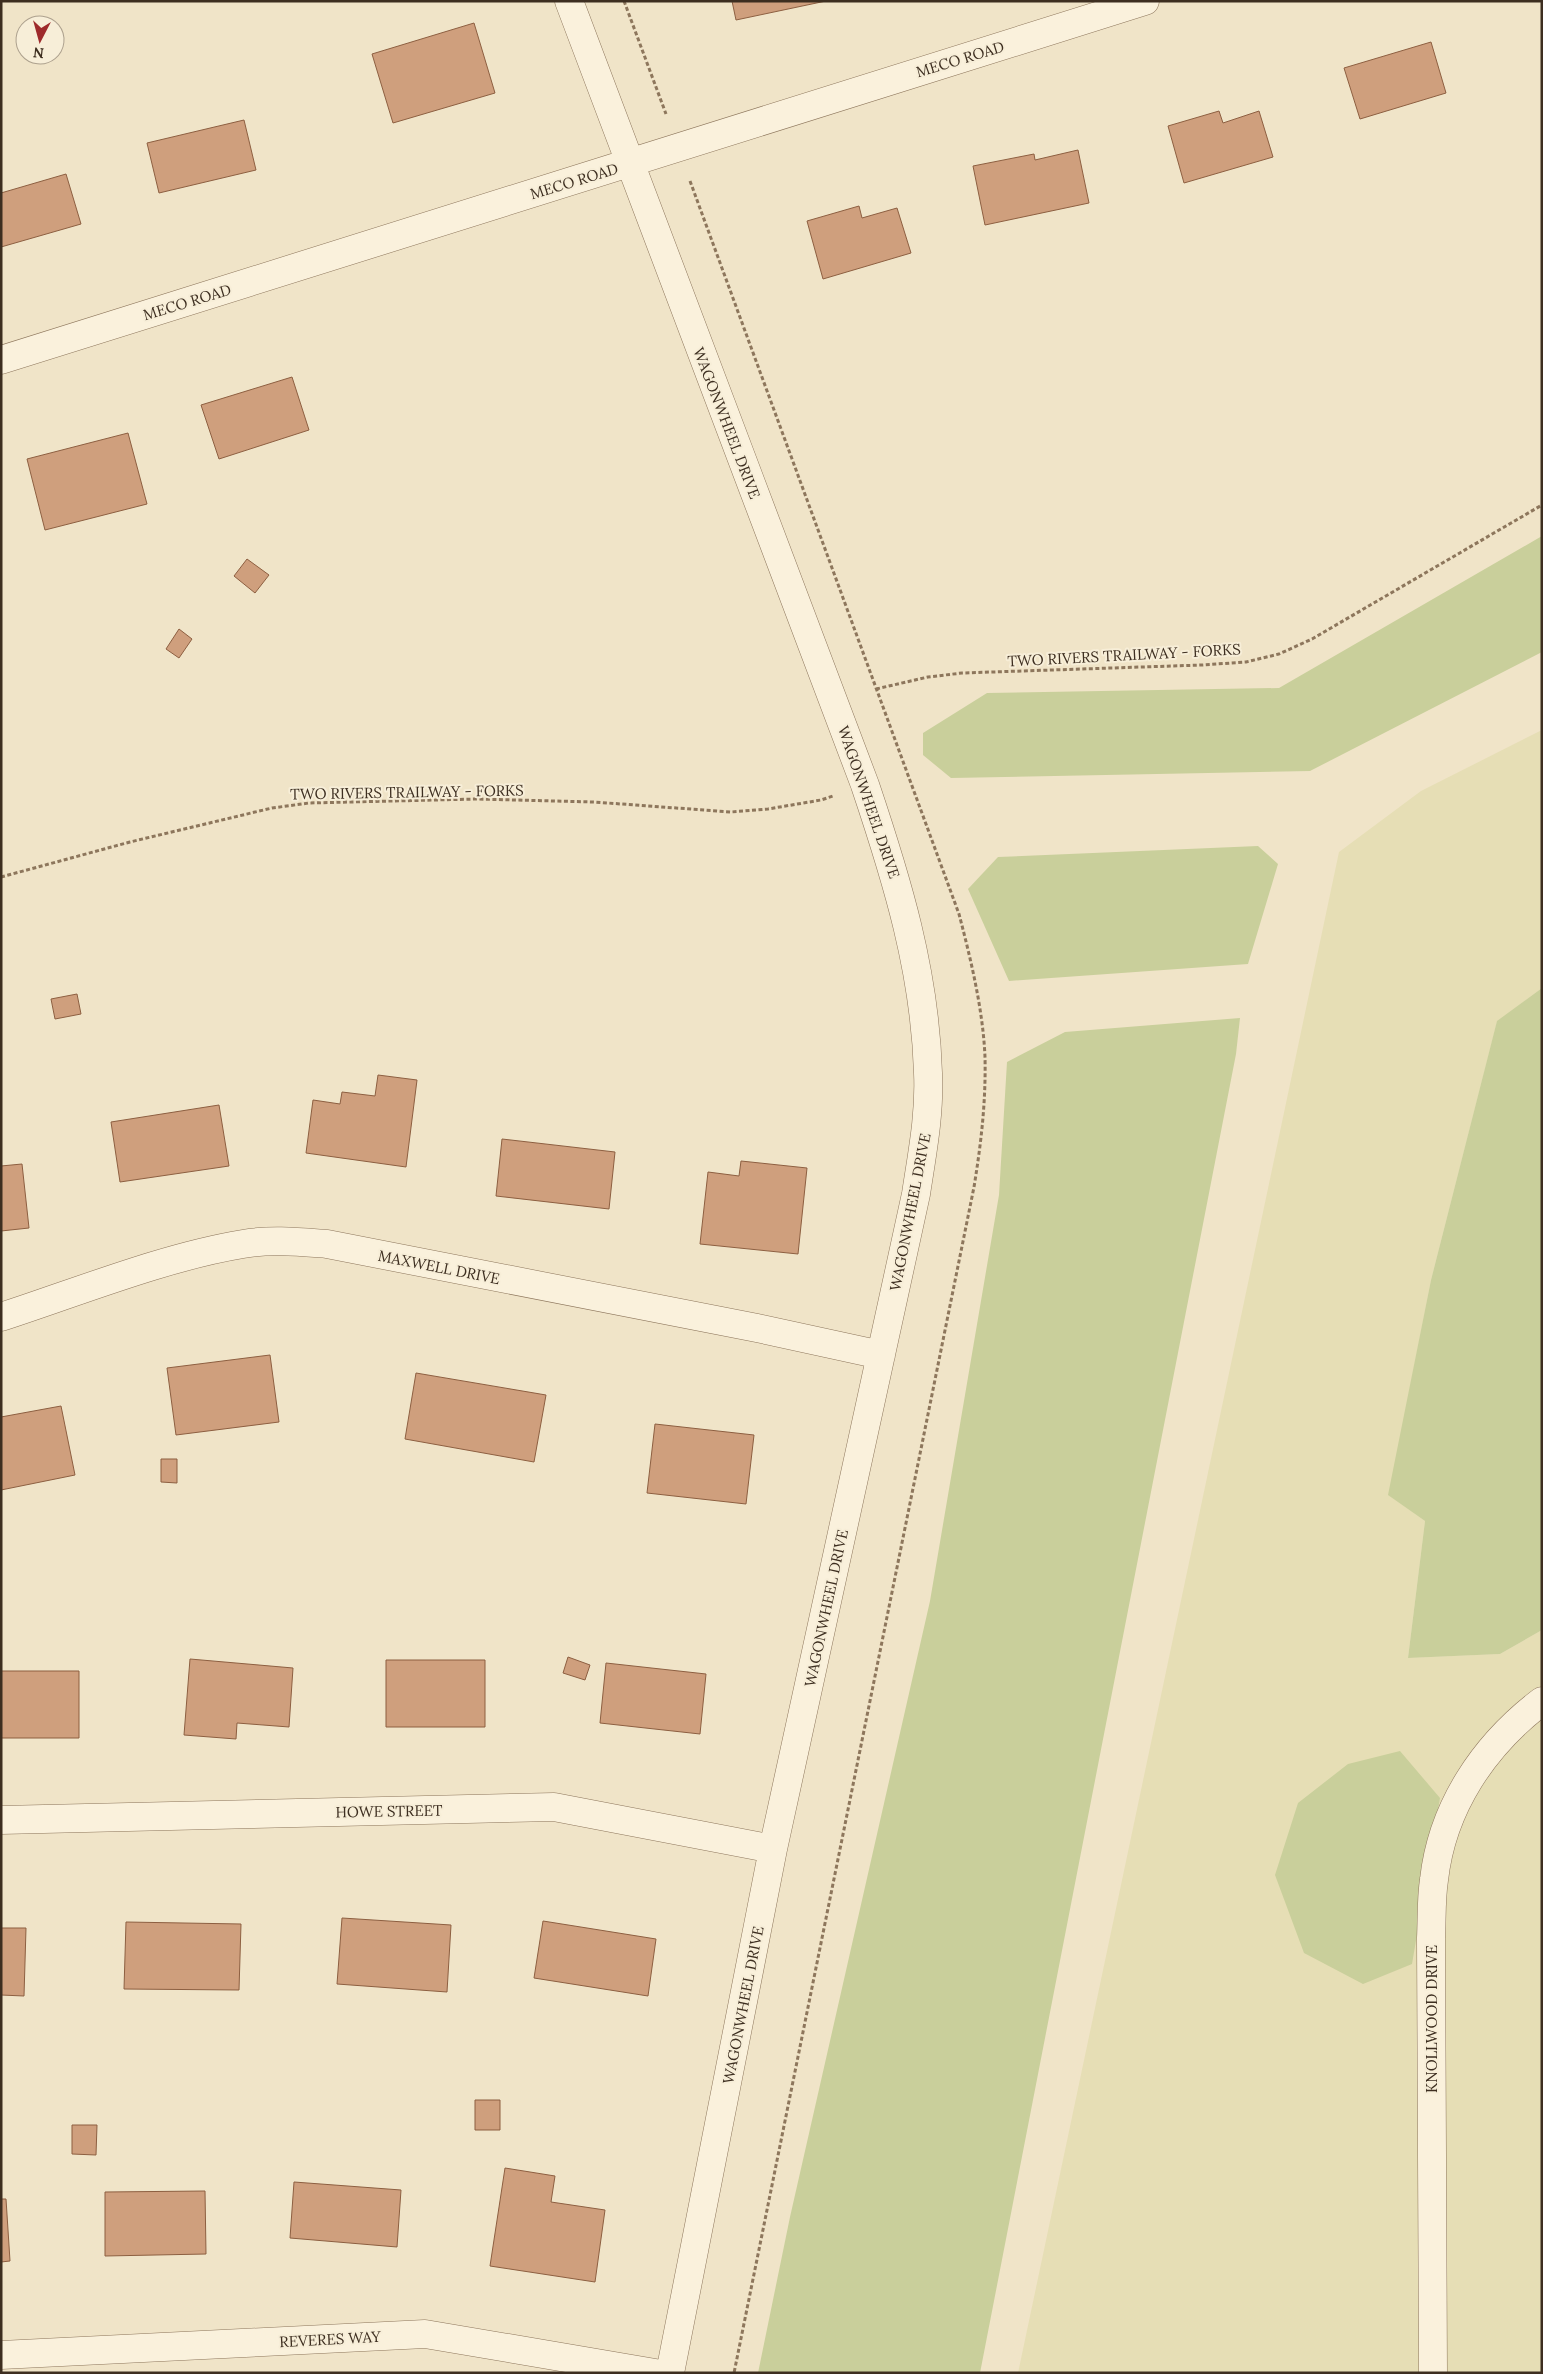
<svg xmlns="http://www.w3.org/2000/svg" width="1543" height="2374" font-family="Lora,serif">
<rect width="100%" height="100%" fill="#f0e4c8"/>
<!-- farmland -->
<path fill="#e6deb5" d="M1542,730V988L1497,1022L1431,1280L1389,1495L1425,1521L1408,1658L1500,1654L1542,1630V2373H1018L1339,852L1421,791Z"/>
<!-- green -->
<path fill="#c9cf9b" d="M1542,536V652L1310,771L951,778L923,755V733L987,693L1279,688Z
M1258,846L1278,864L1248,964L1009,981L968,889L998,857Z
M1542,988V1630L1500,1654L1408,1658L1425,1521L1388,1495L1431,1280L1497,1021Z
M1240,1018L1236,1054L980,2373H758L790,2217L930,1601L999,1195L1007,1062L1065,1032Z
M1400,1751L1440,1798L1412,1964L1363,1984L1304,1953L1275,1875L1298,1803L1348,1764Z"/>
<!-- building -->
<path fill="#cf9f7d" stroke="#8d5f41" d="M732,1H826L736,20Z
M474,23L495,93L393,123L372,54Z
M1431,42L1446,93L1360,119L1344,68Z
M1219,111L1223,123L1259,111L1273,157L1184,183L1168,126Z
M244,120L256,170L159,193L147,143Z
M1078,150L1089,203L985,225L973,166L1034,154L1035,160Z
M66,174L81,224L1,247V193Z
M859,206L862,218L897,208L911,253L823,279L807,221Z
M292,377L309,430L219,459L201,405Z
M128,433L147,504L45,530L27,459Z
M247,559L269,575L255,593L234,576Z
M179,629L192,639L179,658L166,649Z
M77,994L81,1014L55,1019L51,999Z
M378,1075L417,1080L406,1167L306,1153L313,1100L340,1104L342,1092L375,1096Z
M219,1105L229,1166L120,1182L111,1122Z
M502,1139L615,1152L609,1209L496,1196Z
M741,1161L807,1168L798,1254L700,1244L708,1172L739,1176Z
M22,1164L29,1228L1,1231V1166Z
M270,1355L279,1422L176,1435L167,1368Z
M416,1373L546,1395L534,1462L405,1439Z
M61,1406L75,1475L1,1490V1417Z
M655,1424L754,1435L746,1504L647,1493Z
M161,1459H177V1483L161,1482Z
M568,1657L590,1665L585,1680L563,1673Z
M190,1659L293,1668L289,1727L237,1723L236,1739L184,1735Z
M386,1660H485V1727H386Z
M606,1663L706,1674L700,1734L600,1723Z
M1,1671H79V1738H1Z
M342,1918L451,1925L447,1992L337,1984Z
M543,1921L656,1939L648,1996L534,1978Z
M126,1922L241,1924L239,1990L124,1989Z
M1,1928H26L24,1996L1,1995Z
M475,2100H500V2130H475Z
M72,2125H97L96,2155L72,2154Z
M505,2168L555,2176L551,2202L605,2210L595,2282L490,2266Z
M294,2182L401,2190L397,2247L290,2238Z
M205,2191L206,2254L105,2256V2192Z
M1,2199H6L10,2261L1,2262Z"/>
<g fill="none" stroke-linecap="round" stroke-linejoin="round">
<!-- street casing -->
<g stroke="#8d765c" stroke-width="29">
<path id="street" d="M569,1L865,785C897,880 925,971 928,1073C930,1114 922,1154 916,1194L773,1849L670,2373
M1,360L1145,1
M1,1317C78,1292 164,1257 243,1244C271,1239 300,1242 327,1244L757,1328L881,1355
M1,1820L554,1807L773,1849
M1,2355L425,2334L655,2373
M1433,2373L1431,1938C1432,1919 1431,1899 1434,1880C1442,1807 1484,1745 1542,1701"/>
</g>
<!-- path -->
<path stroke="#8d765c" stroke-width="3" stroke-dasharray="4 2.5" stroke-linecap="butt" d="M624,1L666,114
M690,181L959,914C971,960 983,1010 985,1057C986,1102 981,1144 974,1187L734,2373
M876,689L928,677L962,673L1202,665L1246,662L1279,654L1312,639L1542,505
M1,877L130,842L272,808L309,803L476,799L594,802L731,812L768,809L821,800L833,796"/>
<!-- street -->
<use href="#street" stroke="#faf1dc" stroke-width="28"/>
</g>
<g text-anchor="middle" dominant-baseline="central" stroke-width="4" stroke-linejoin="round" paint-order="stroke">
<!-- street labels -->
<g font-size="15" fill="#3d2e20" stroke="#f7eed8">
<text transform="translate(960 59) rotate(-17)">MECO ROAD</text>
<text transform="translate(574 181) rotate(-17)">MECO ROAD</text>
<text transform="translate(187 302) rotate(-17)">MECO ROAD</text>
<text transform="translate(727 423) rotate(69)">WAGONWHEEL DRIVE</text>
<text transform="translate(1124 655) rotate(-3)">TWO RIVERS TRAILWAY - FORKS</text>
<text transform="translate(407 792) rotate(-1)">TWO RIVERS TRAILWAY - FORKS</text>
<text transform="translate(869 802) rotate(71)">WAGONWHEEL DRIVE</text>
<text transform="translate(910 1212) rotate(-79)">WAGONWHEEL DRIVE</text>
<text transform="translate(439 1267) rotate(11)">MAXWELL DRIVE</text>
<text transform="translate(826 1608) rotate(-78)">WAGONWHEEL DRIVE</text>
<text transform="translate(389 1811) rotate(-1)">HOWE STREET</text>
<text transform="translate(743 2005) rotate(-79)">WAGONWHEEL DRIVE</text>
<text transform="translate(1431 2019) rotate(-90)">KNOLLWOOD DRIVE</text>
<text transform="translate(330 2339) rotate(-3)">REVERES WAY</text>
</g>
</g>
<!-- border -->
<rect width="1543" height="2374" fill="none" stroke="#3d2e20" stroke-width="5"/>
<!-- north arrow -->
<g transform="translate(40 40) rotate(186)"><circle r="24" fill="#f7eed8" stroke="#ada18e"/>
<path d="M0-4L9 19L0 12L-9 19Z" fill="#9e2a2b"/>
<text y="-8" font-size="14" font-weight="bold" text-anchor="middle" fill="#3d2e20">N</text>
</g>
</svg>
